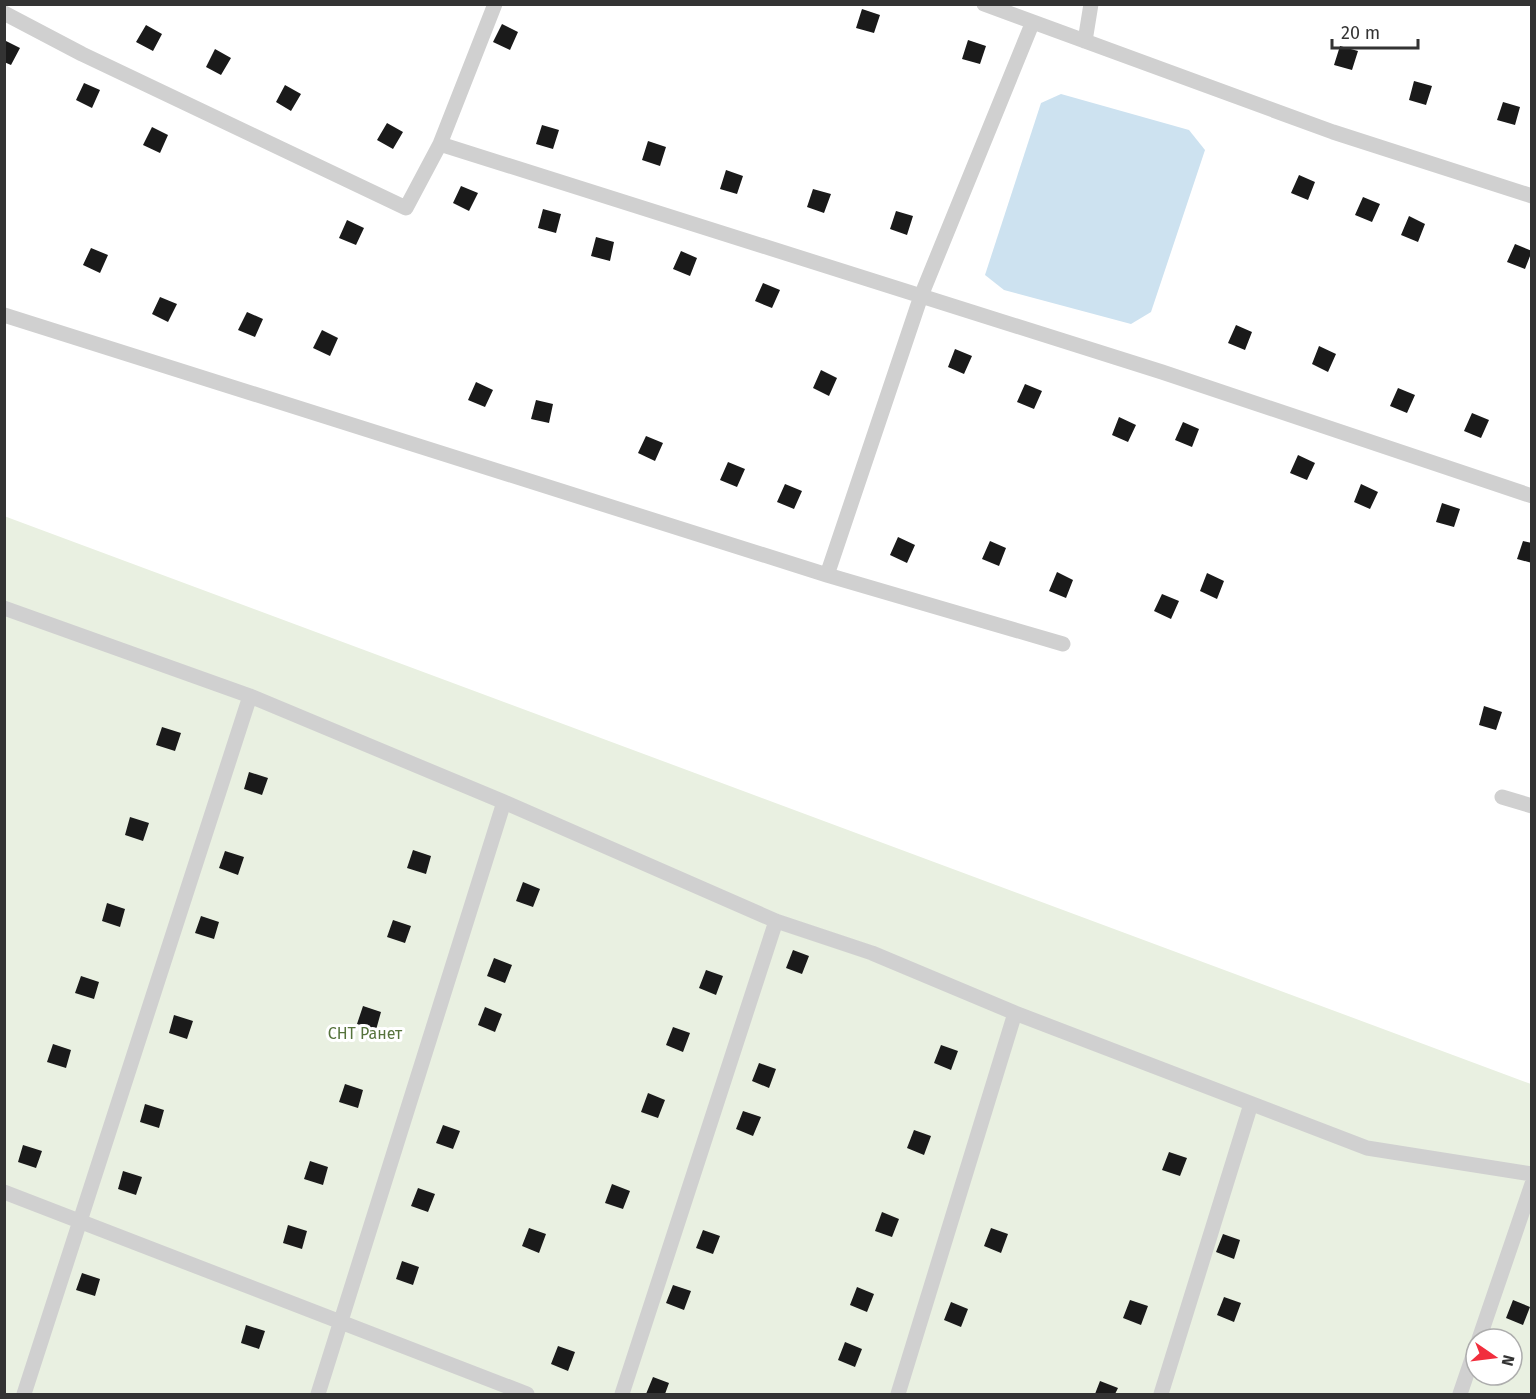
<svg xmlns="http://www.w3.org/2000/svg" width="1536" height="1399" font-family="'Fira Sans',sans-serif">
<rect width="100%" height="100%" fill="#fff"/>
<!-- green -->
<path fill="#e9f0e1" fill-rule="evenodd" d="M4,516L1531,1084V1394H5ZM1476,1339H1512V1375H1476Z"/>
<!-- water -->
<path fill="#cde2f0" d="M1061,94L1189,130L1205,150L1151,312L1131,324L1004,290L985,275L1041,103Z"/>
<!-- building -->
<path fill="#1a1a1a" d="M862,9L880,15L874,33L856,28Z
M502,24L518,32L510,50L493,42Z
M146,25L162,34L153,51L136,42Z
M4,40L20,48L11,65L4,62Z
M968,40L986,46L980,64L962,59Z
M1340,46L1358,51L1352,70L1334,65Z
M215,49L231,58L221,75L206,67Z
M1414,81L1432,86L1426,105L1409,100Z
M84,83L100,90L92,108L76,100Z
M285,85L301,94L291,111L276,102Z
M1503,102L1520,107L1515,125L1497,120Z
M387,123L403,132L393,149L377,140Z
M542,125L559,130L553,149L536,144Z
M152,127L168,135L160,153L143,145Z
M648,141L666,147L660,166L642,160Z
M726,170L743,176L737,194L720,189Z
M1299,175L1315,182L1308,200L1291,193Z
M461,186L478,193L469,211L453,203Z
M813,189L831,194L824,213L807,207Z
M1363,197L1380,204L1372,222L1355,215Z
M543,209L561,214L556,233L538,228Z
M896,211L913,216L907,235L890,229Z
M1409,216L1425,224L1418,242L1401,235Z
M347,220L364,228L356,245L339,238Z
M596,237L614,242L610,261L591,256Z
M1515,244L1532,251L1525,269L1507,262Z
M91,248L108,255L100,273L83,265Z
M681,251L697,258L690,276L673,269Z
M763,283L780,290L772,308L755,301Z
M160,297L177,304L168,322L152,314Z
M247,312L263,319L255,337L238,330Z
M1236,325L1252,332L1245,350L1228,343Z
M322,330L338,338L330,356L313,348Z
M1319,346L1336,354L1328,372L1312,364Z
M955,349L972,356L964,374L948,367Z
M821,370L837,378L829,396L813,388Z
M476,382L493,390L485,407L468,400Z
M1025,384L1042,391L1034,409L1017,402Z
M1398,388L1415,395L1407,413L1390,406Z
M536,400L553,404L549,423L531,419Z
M1472,413L1489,420L1481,438L1464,431Z
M1119,417L1136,425L1128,442L1112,435Z
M1183,422L1199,429L1192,447L1175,440Z
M646,436L663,443L655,461L638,453Z
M1298,455L1315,463L1307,480L1290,473Z
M728,462L745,469L737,487L720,480Z
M785,484L802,491L794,509L777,502Z
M1361,484L1378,492L1370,509L1354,502Z
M1442,503L1460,509L1454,527L1436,522Z
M898,537L915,545L907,563L890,555Z
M990,541L1006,548L999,566L982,559Z
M1523,541L1532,543V563L1517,559Z
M1057,572L1073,580L1066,598L1049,591Z
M1207,573L1224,581L1217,599L1200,591Z
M1162,594L1179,601L1171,619L1154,611Z
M1484,706L1502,712L1496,730L1479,725Z
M162,727L181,733L175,751L156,745Z
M249,772L268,778L262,795L244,789Z
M130,817L149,823L143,841L125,835Z
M413,850L431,856L426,874L407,868Z
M225,851L244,857L238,875L219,868Z
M523,882L540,889L533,907L516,901Z
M107,903L125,909L120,927L102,921Z
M201,916L219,922L214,939L195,933Z
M393,920L411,926L405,943L387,937Z
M793,950L809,956L802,974L786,968Z
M494,958L512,965L505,983L487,976Z
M706,970L723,976L716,995L699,988Z
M81,976L99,982L94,999L75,993Z
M363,1006L381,1012L376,1030L357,1024Z
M485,1007L502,1014L495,1032L478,1025Z
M174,1015L193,1021L187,1039L169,1033Z
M673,1027L690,1033L683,1052L666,1045Z
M53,1044L71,1050L66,1068L47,1062Z
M941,1045L958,1051L951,1070L934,1063Z
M759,1063L776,1069L769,1088L752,1081Z
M345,1084L363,1090L358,1108L339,1102Z
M648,1093L665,1100L658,1118L641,1112Z
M145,1104L164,1110L159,1128L140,1122Z
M743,1111L761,1117L753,1136L736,1129Z
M443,1125L460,1131L453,1149L436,1143Z
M914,1130L931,1136L924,1155L907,1148Z
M23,1145L42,1151L36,1168L18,1162Z
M1169,1152L1187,1158L1180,1176L1162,1170Z
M310,1161L328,1167L323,1185L304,1179Z
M123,1171L142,1177L136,1195L118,1189Z
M612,1184L630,1191L623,1209L605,1203Z
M418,1188L435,1194L428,1212L411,1206Z
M882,1212L899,1219L892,1237L875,1231Z
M288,1225L307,1231L302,1249L283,1243Z
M529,1228L546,1234L539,1253L522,1246Z
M991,1228L1008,1234L1001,1253L984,1246Z
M703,1230L720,1236L713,1254L696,1248Z
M1223,1234L1240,1240L1234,1259L1216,1252Z
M402,1261L419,1267L413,1285L396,1279Z
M82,1273L100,1279L95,1296L76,1290Z
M673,1285L691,1291L684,1310L666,1303Z
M857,1287L874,1294L867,1312L850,1305Z
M1224,1297L1241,1303L1234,1322L1217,1315Z
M1130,1300L1148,1306L1141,1325L1123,1318Z
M1513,1300L1530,1307L1523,1325L1506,1318Z
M951,1302L968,1309L961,1327L944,1320Z
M246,1325L265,1331L259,1349L241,1343Z
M845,1342L862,1349L855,1367L838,1360Z
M558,1346L575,1352L568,1371L551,1364Z
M653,1377L669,1383L665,1394H646Z
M1100,1381L1118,1388L1115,1394H1095Z"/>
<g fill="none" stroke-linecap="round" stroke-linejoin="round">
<!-- lane -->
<path stroke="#d0d0d0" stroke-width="15" d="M984,4L1333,132L1532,196
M4,13L82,54L406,208L440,144L495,4
M1085,41L1091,4
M440,144L1162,372L1532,496
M4,315L827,575L1063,644
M827,575L921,296L1032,24
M4,608L250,696L504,802L776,921L872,953L1015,1013L1367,1148L1532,1174
M1502,797L1532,806
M4,1192L527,1394
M1479,1339L1532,1184
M24,1394L250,696
M318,1394L504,802
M622,1394L776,921
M898,1394L1015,1013
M1161,1394L1251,1104
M1460,1394L1476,1347"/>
</g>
<g text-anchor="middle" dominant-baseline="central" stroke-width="6" stroke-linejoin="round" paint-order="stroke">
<!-- park labels -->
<g font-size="16" fill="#56733c" stroke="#fff">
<text x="365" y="1033">СНТ Ранет</text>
</g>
</g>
<!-- border -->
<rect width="1536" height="1399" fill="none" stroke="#333333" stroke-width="12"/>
<!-- north arrow -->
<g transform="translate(1494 1357) rotate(104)"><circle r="28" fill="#ffffff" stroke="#adadad" stroke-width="1.5"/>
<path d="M0-4.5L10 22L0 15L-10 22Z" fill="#f12e3d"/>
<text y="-9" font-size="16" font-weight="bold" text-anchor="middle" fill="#333333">N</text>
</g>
<!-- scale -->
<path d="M1332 39v9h86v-9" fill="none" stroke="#333333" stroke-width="3"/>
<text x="1341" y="39" font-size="18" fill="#333333" stroke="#ffffff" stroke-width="4.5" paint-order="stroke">20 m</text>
</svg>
